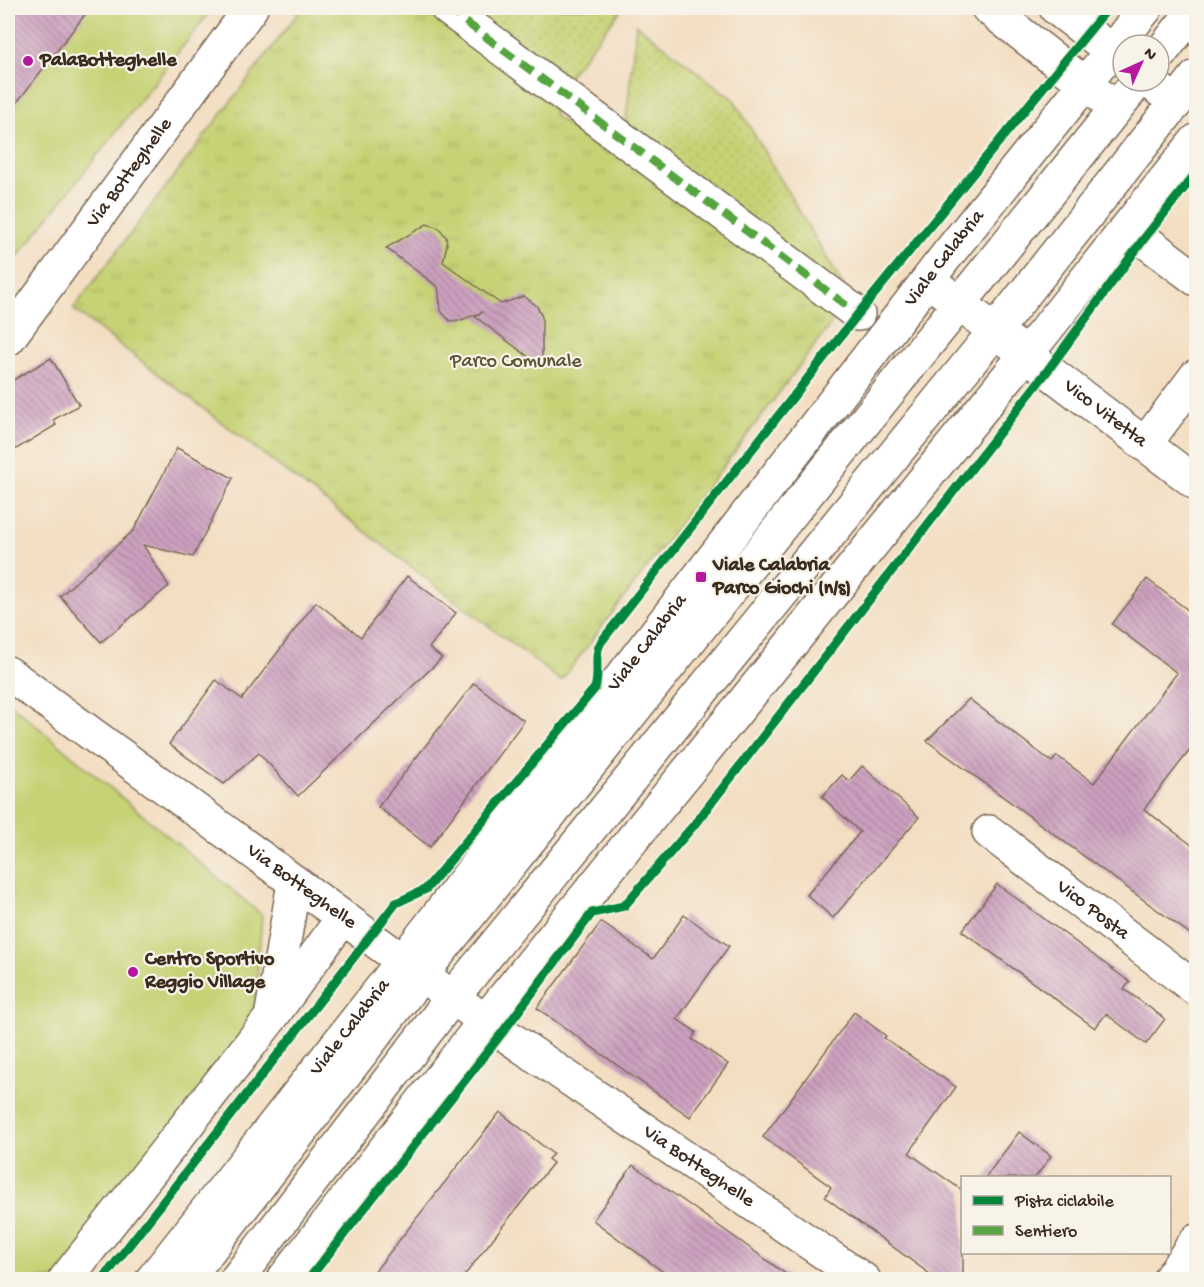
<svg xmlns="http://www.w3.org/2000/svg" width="1204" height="1287" font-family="'Gochi Hand',sans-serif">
<defs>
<pattern id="park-tufts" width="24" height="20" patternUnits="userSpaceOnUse" patternTransform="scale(1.5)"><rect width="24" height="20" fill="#c6d274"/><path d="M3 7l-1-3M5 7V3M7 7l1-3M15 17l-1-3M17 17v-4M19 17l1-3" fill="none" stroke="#abb464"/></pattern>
<pattern id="garden-dots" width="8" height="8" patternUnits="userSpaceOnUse" patternTransform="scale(1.5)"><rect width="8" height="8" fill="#c6d274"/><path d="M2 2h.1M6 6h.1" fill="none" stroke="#abb464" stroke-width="1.8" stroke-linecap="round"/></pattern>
<pattern id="building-back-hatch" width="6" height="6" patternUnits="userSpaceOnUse" patternTransform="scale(1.5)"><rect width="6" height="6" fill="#cca1c0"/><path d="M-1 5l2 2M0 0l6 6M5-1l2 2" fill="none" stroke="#a7839b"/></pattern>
</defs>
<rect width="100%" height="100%" fill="#f7f3e8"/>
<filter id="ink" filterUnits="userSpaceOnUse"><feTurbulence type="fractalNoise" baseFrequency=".0167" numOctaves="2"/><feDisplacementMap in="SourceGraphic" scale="12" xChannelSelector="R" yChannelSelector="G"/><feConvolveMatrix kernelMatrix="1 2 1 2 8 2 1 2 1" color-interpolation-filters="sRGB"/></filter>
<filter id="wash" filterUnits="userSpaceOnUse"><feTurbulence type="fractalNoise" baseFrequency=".008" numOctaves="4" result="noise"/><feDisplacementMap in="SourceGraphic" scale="24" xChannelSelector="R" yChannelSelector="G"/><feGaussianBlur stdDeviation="1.35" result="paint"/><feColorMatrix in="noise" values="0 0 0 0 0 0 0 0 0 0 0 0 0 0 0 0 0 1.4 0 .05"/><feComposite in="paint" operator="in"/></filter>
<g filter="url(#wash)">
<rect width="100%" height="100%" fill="#f3dec2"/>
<!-- grass -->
<path fill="#c6d274" stroke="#807e49" stroke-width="1.5" d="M8,8H213L8,269Z
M8,702L262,915L253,1030L55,1279H8Z"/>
<!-- park -->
<path fill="url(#park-tufts)" stroke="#807e49" stroke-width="1.5" d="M302,8H438L550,92L555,116L605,153L631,150L841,311L561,681L73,309Z"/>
<!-- garden -->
<path fill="url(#garden-dots)" stroke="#807e49" stroke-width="1.5" d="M461,8H617L621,10L563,83Z
M636,24L734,100L851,299L625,130Z"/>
<g id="blocks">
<!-- building -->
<path fill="url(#building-back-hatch)" d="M8,8H90L8,114Z
M427,224L439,228L446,237L447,244L443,262L473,284L501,304L524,296L537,306L542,317V367L474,316L483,312L461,320L450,321L441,311L438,287L386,248Z
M51,358L79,405L53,420L56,425L8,454V383Z
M177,448L233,478L193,557L143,545L169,586L101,642L60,596L134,530Z
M407,576L456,613L429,648L442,658L298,796L259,753L224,784L169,744L216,680L242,699L316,602L361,637Z
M1147,579L1197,617V741L1144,809L1197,849V939L927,741L969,699L1052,762L1057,756L1094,783L1177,673L1112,624Z
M474,683L524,721L430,847L378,807Z
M862,766L919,817L833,918L807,895L860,832L822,797L842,775L849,781Z
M997,884L1130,982L1124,989L1165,1019L1146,1044L1106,1014L1095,1028L962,931Z
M684,915L729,946L677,1019L696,1032L692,1039L728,1064L690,1117L537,1008L601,922L653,959Z
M854,1012L886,1036L884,1038L956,1087L909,1153L963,1191V1280H938L825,1197L831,1187L763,1137Z
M500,1112L553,1154L548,1159L553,1163L498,1232L461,1280H368Z
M1019,1132L1051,1156L1035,1178H985Z
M633,1165L743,1243L794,1280H674L593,1220Z"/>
</g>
</g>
<g filter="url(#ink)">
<use href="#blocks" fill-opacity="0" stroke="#7b6957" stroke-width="1.5"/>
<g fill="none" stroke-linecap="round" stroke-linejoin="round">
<!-- street casing -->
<g stroke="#7b6957" stroke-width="36">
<g id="street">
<path d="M447,8L858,314"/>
<path d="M988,8L1102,97"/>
<path d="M1056,8L1123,60"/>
<path d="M1149,81L1176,103"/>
<path d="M1128,228L1196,279"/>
<path id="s1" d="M936,286L1196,483"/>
<path id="s2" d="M8,339L251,8"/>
<path d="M1145,444L1196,376"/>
<path id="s3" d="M8,673L485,1021L864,1280"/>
<path id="s4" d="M989,832L1196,989"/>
<path d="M272,1012L294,883"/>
<path d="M65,1280L270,1019L342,919"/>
<path id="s5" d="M152,1280L402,962L947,255L1146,8"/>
<path d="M283,1280L485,1021L1045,331L1196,141"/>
<path d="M1169,1280L1196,1241"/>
</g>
</g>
<!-- secondary casing -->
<g stroke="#7b6957" stroke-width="36">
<path id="secondary" d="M1159,55L1196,8
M186,1280L421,975L1138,81
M236,1280L452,998L995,331L1196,77"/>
</g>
<!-- street -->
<use href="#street" stroke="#fff" stroke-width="33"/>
<!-- secondary -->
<use href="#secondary" stroke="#fff" stroke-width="33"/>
<!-- quiet -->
<path stroke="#54a441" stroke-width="8" stroke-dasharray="15 8" stroke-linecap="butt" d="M447,8L858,314"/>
<!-- cycleway casing -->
<g stroke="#f7f3e8" stroke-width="13">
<path id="cycleway" d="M102,1280L396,903L426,889L595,688C600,673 593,655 601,642L858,314L1108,8
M308,1280L502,1033L592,913L624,906L694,825L1048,370L1143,240L1196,173"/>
</g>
<!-- cycleway -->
<use href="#cycleway" stroke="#00873e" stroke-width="9"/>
</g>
</g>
<!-- markers -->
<g fill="#b5179e" stroke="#f7f3e8" stroke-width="2">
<circle cx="28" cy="61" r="6"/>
<rect x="695" y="571" width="12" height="12" rx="3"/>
<circle cx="133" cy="972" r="6"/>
</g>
<g text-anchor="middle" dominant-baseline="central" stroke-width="4.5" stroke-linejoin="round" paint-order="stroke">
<!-- poi labels -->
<g font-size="20" font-weight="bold" fill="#3b2a1e" stroke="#f7f3e8" text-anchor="start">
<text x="40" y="61">PalaBotteghelle</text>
<text x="713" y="566">Viale Calabria<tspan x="713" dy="23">Parco Giochi (n/s)</tspan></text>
<text x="145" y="960">Centro Sportivo<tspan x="145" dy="23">Reggio Village</tspan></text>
</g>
<!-- street labels -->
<g font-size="20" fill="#3b2a1e" stroke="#f7f3e8">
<text stroke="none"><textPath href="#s2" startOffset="206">Via Botteghelle</textPath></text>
<text stroke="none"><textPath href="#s5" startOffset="1293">Viale Calabria</textPath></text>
<text stroke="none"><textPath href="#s1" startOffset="212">Vico Vitetta</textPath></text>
<text stroke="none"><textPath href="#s5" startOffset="807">Viale Calabria</textPath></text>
<text stroke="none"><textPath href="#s3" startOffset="363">Via Botteghelle</textPath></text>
<text stroke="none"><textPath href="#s4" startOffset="130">Vico Posta</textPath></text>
<text stroke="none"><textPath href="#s5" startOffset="321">Viale Calabria</textPath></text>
<text stroke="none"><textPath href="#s3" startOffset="849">Via Botteghelle</textPath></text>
</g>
<!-- park labels -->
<g font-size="20" fill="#5e5434" stroke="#f7f3e8">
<text x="516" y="362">Parco Comunale</text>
</g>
</g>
<!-- margin -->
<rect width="1204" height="1287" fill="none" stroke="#f7f3e8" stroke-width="30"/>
<!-- legend -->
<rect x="961" y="1176" width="210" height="78" fill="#f7f3e8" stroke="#aca397" stroke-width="1.5"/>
<rect x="973" y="1196" width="30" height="9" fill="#00873e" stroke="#aca397" stroke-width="1.5"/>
<text x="1015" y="1206" font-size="18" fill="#3b2a1e">Pista ciclabile</text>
<rect x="973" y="1226" width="30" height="9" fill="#54a441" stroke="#aca397" stroke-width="1.5"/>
<text x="1015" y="1236" font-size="18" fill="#3b2a1e">Sentiero</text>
<!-- north arrow -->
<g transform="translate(1141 63) rotate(45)"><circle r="28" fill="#f7f3e8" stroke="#aca397" stroke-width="1.5"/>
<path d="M0-4.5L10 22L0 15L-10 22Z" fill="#b5179e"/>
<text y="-9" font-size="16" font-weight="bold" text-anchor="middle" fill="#3b2a1e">N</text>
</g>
</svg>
